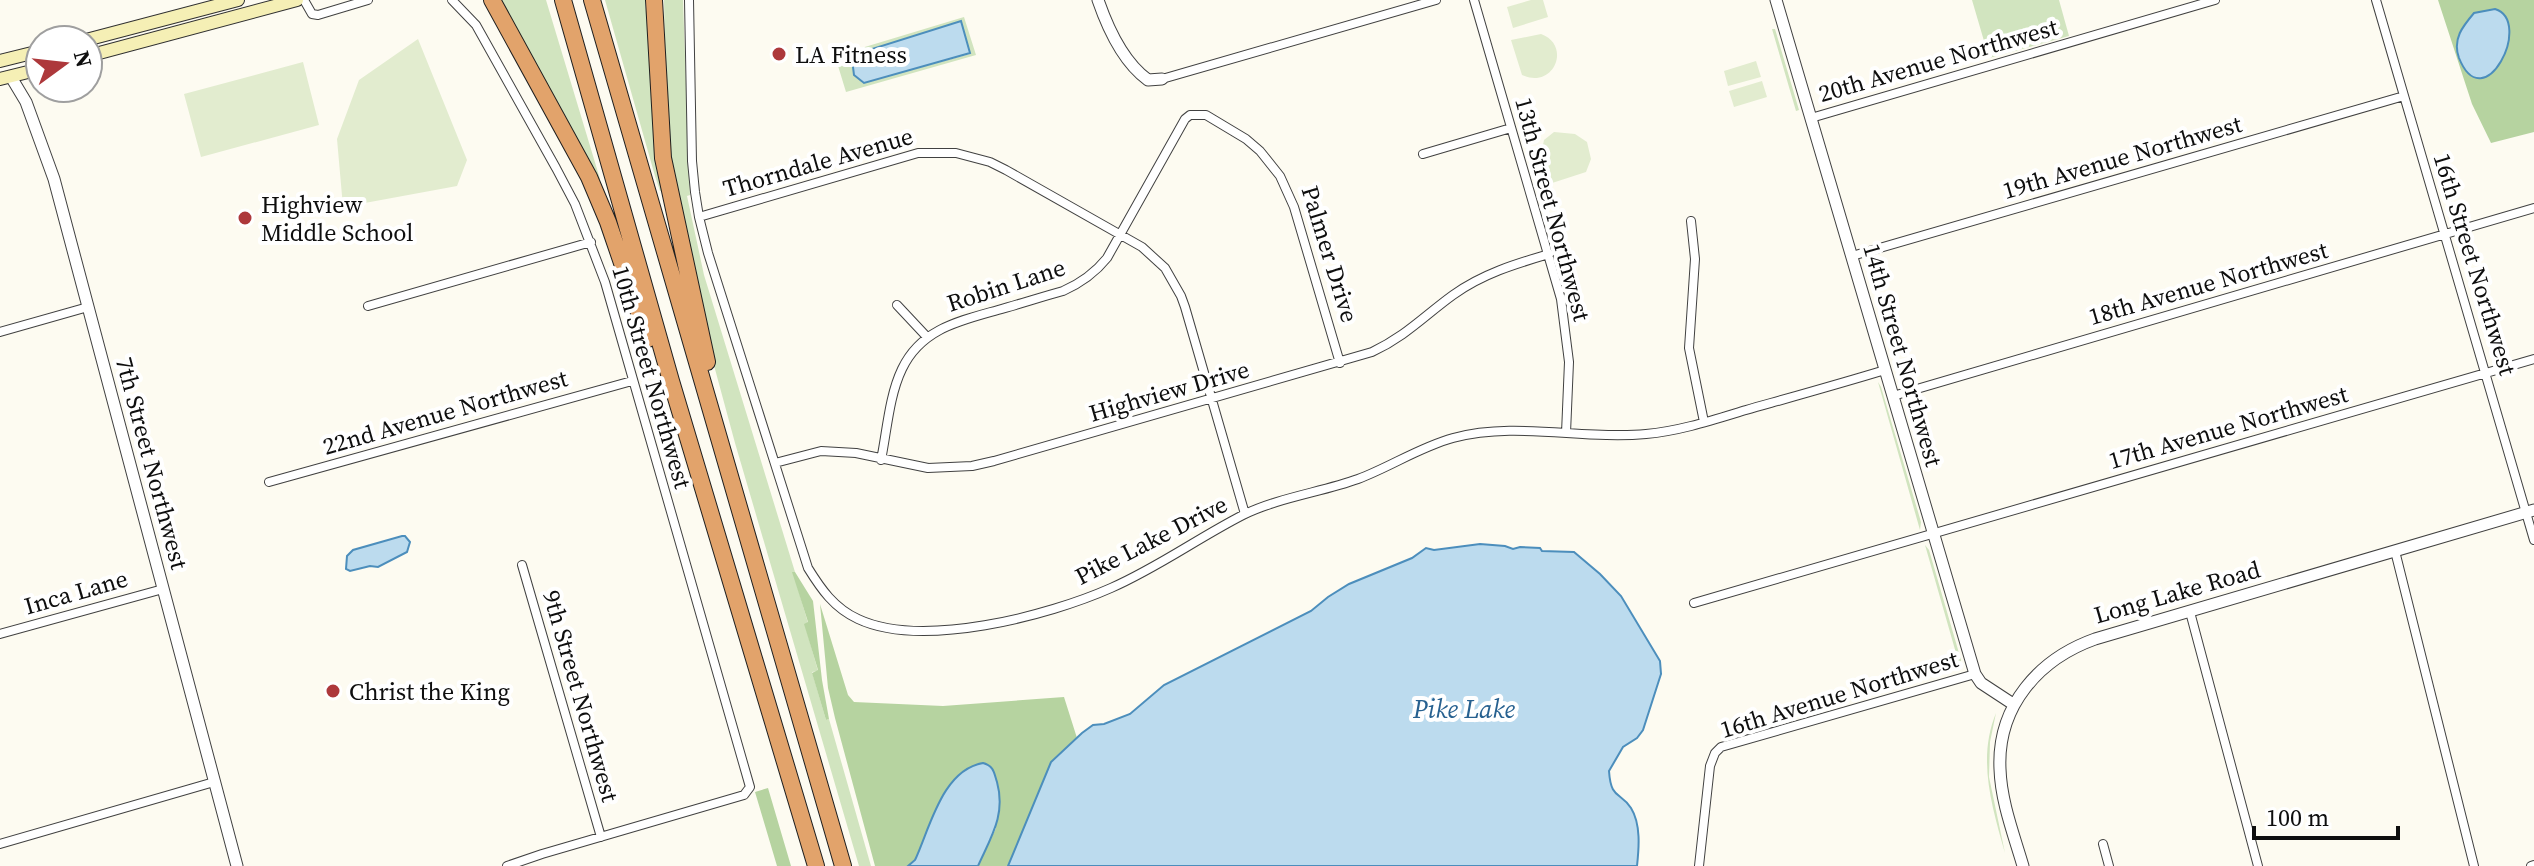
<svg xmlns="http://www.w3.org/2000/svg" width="2534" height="866" font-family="'Source Serif 4',serif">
<rect width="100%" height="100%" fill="#fdfbf1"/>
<!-- green -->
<path fill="#d1e4bf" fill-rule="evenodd" d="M499,0H546L600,179L595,181Z
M605,0H645L657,139L665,190L660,191L655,176Z
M664,0H683L690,195L687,196L704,275L795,572H793L808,623L805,625L818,671L812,672L826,720L829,719L871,866H859L735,443L712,358L672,183L666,122Z
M1972,0H2059L2069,36L1989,58Z
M964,17L976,55L846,92L835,56ZM960,21L970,54L862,83L856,54Z
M1772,29H1775L1799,110L1796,111Z
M1878,382L1881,387L1921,522L1920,530Z
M1925,545L1929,550L1961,660L1960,667Z
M1996,713L1990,742L1989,777L2005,853C1992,807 1977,759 1996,713Z"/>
<!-- forest -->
<path fill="#b6d3a0" d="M2438,0H2534V132L2491,143L2472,104Z
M792,572H795L813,601L822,680L829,719L826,720L812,673L818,670L804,624L808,622Z
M820,604L848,695L854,702L943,706L1064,697L1077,738L1051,762L1008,866H978L996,828L927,834L915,860L908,866H875L835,718L828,688Z
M768,788L791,866H777L755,792Z"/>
<!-- pitch -->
<path fill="#e2eccf" d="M1531,0H1543L1548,17L1513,28L1507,7Z
M1541,34C1572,45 1554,90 1522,75L1511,40Z
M418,39L467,160L457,186L343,207L337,139L359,80Z
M1756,61L1761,77L1728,86L1724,71Z
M303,62L319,125L201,157L184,94Z
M1762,81L1767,97L1734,107L1729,91Z
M1554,132L1575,134L1587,142L1591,159L1586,172L1549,184L1541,155L1544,140Z"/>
<!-- water -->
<path fill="#bcdbee" stroke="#4c8ebc" stroke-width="2" d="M2495,9C2534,21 2484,120 2459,58C2452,39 2463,26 2474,13Z
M961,21L970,53L864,83L854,75L852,59L856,54Z
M402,536H405L410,542L407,552L378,567L370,566L350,571L346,569L347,556L353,550Z
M1480,544L1505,546L1513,549L1520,547L1540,548L1542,551L1574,552L1600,574L1621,596L1660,661L1661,674L1643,730L1637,738L1623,747L1609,771C1611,800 1620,791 1631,808C1641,824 1639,848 1637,866H1008L1051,762L1082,733L1093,725L1104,724L1130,714L1164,685L1311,611L1328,597L1349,584L1412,558L1426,548L1434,550Z
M983,763C994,766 994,773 997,782C1006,815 991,837 978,866H908L915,860C930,828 942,770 983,763Z"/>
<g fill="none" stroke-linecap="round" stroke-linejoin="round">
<!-- minor casing -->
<g stroke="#414141" stroke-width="10">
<path id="minor" d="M304,0L312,14L318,15L368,0
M452,0L476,25L556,168L575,204L605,282L750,787L744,795L542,854L507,866
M689,0L692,161L695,192L699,217L708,253L808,568C821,589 834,608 858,619C922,649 1048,616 1111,588C1157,568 1198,538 1243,515C1277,498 1322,492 1358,479C1390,467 1420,447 1453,438C1516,421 1582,440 1646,434C1680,431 1713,420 1746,410C1792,397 1839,384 1885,370
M1474,0L1561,299L1569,362L1566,433
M2376,0L2534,540
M1162,79L1436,0
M1811,118L2215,0
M1423,154L1511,128
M699,217L918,153H956L990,162L1006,170L1142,247L1165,268L1181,296L1185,307L1245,514
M1691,221L1695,259L1689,348L1704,422
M1852,256L2404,96
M897,305L927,337
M368,306L591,242
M0,332L88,307
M1893,396L2534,208
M881,460C887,431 889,396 902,369C921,329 959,321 998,310C1020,304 1041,297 1063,291C1081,283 1095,273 1107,258L1185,119L1190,115H1206L1246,139L1260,151L1280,176L1294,207L1340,363
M775,463L821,451L856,453L928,468L972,466L994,461L1372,352C1406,336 1424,316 1453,295C1482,274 1515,264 1549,254
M269,482L632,381
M2395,551L2474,866
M522,565L601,837
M1694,603L2534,359
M2190,612L2258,866
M0,634L163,589
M0,844L214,782
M2103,844L2109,866
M1699,866L1710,766L1715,753L1721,747L1975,674
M2531,866L2534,865"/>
</g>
<!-- tertiary casing -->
<g stroke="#414141" stroke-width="13">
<path id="tertiary" d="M1098,0C1108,29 1123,62 1148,80L1162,79
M1776,0L1975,674L1981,683L2013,704
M11,77L26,102L54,179L237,866
M2023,866C2014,835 2001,802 2000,769C1997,706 2039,659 2095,639L2534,510"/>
</g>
<!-- secondary casing -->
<g stroke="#303030" stroke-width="14">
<path id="secondary" d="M86,40L238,0
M88,56L297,0
M0,61L40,51
M0,79L40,69"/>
</g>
<!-- motorway casing -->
<g stroke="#1f1f1f" stroke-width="18">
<path id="motorway" d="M492,0L589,177L608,222L648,339
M563,0L671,381L816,866
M592,0L843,866
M654,0L663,158L707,362"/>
</g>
<!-- minor -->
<use href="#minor" stroke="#fff" stroke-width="8"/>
<!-- tertiary -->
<use href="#tertiary" stroke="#fff" stroke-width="11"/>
<!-- secondary -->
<use href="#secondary" stroke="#f5efb5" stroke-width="12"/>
<!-- motorway -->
<use href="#motorway" stroke="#e2a36b" stroke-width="16"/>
</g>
<!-- markers -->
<g fill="#ad383b" stroke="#fff" stroke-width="3">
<circle cx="779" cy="54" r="8"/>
<circle cx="245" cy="218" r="8"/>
<circle cx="333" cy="691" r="8"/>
</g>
<g text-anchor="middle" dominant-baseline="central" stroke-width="8" stroke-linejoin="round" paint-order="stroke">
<!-- poi labels -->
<g font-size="24" fill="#0e0e0e" stroke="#fff" text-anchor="start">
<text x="795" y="54">LA Fitness</text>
<text x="261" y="204">Highview<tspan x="261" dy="28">Middle School</tspan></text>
<text x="349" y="691">Christ the King</text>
</g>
<!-- street labels -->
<g font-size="24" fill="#0e0e0e" stroke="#fff">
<text transform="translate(1938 60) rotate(-16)">20th Avenue Northwest</text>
<text transform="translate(2122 157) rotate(-16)">19th Avenue Northwest</text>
<text transform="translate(818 162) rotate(-16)">Thorndale Avenue</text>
<text transform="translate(1553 209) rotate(75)">13th Street Northwest</text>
<text transform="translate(1330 254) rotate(73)">Palmer Drive</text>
<text transform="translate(2475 264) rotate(73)">16th Street Northwest</text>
<text transform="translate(2208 283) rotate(-16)">18th Avenue Northwest</text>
<text transform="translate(1006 285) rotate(-18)">Robin Lane</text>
<text transform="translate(1903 355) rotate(74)">14th Street Northwest</text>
<text transform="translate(652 377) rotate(74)">10th Street Northwest</text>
<text transform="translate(1169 391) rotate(-16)">Highview Drive</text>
<text transform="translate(445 412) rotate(-16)">22nd Avenue Northwest</text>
<text transform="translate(2228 427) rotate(-16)">17th Avenue Northwest</text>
<text transform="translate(152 463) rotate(75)">7th Street Northwest</text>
<text transform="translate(1151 540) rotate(-27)">Pike Lake Drive</text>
<text transform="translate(76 592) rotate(-16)">Inca Lane</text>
<text transform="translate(2177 592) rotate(-16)">Long Lake Road</text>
<text transform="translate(1839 694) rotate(-17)">16th Avenue Northwest</text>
<text transform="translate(581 696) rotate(74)">9th Street Northwest</text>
</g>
<!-- water labels -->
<g font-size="26" font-style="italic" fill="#276190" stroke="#fff">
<text x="1464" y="709">Pike Lake</text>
</g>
</g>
<!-- north arrow -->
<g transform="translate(64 64) rotate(75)"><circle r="38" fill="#ffffff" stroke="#9f9f9f" stroke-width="2"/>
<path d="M0-6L14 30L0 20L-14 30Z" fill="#ad383b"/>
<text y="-12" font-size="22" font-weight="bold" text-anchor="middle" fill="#0e0e0e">N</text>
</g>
<!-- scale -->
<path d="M2254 826v12h144v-12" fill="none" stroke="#0e0e0e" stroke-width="4"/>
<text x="2266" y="826" font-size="24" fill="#0e0e0e" stroke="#ffffff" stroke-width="6" paint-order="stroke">100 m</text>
</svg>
